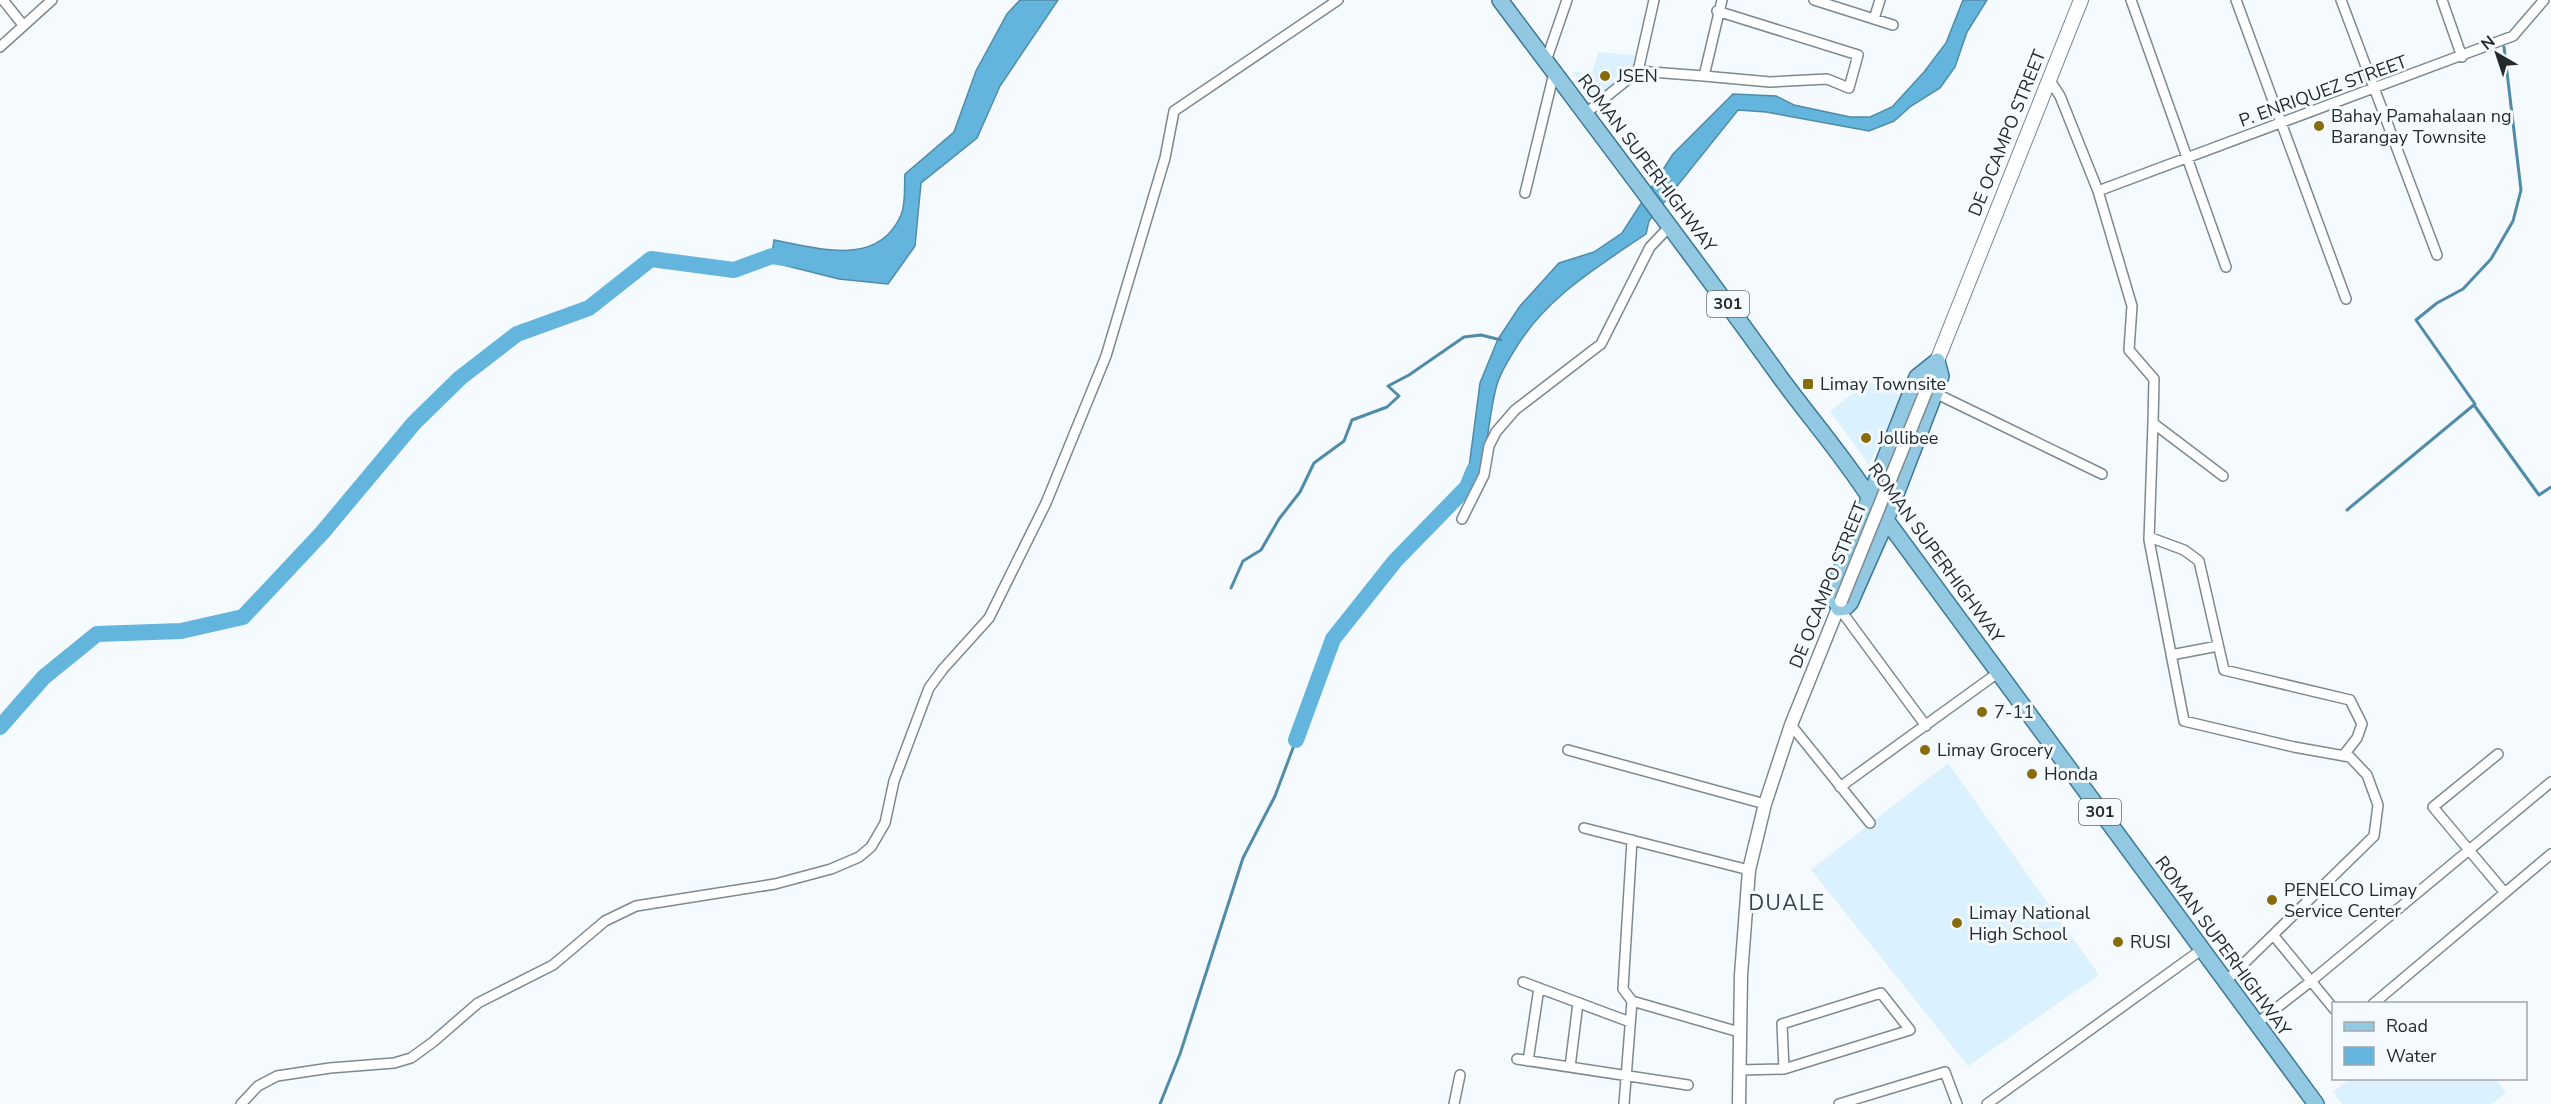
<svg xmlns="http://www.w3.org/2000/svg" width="2551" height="1104" font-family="'Nunito Sans',sans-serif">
<rect width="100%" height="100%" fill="#f4fafd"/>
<!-- built -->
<path fill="#dbf1fd" d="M1598,52L1635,55V69L1595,99L1572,72L1592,73Z
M1868,382L1902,395L1869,465L1830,411Z
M1948,763L2099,975L1968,1066L1811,870Z
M2495,1078L2506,1093L2491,1104H2342L2333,1092L2351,1079Z"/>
<!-- water -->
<path fill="#63b5dd" stroke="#508ba8" stroke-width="1.5" d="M1020,0H1058L1000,86L977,138L921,183L915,246L888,284L839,279L771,262L774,240C818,248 878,268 901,215C906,204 904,186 905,174L954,132L976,71L1007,14Z
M1963,0H1987L1967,32L1955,67L1940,88L1911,106L1894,121L1869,131L1766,112L1738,110L1649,221L1646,234C1596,268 1545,298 1514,351C1507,362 1499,375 1496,388C1487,424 1488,461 1471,494L1461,485L1469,467L1480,383L1498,339L1520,306L1559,263L1594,252L1622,233L1673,154L1733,94L1776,96L1794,105L1850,117H1870L1892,107L1924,72L1946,43Z"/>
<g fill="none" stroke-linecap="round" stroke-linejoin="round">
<!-- stream -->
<path stroke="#508ba8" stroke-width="3" d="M2474,405L2539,495L2551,487
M2347,510L2475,404L2416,320L2437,303L2463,289L2491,259L2513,221L2521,190L2504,47
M1231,588L1243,561L1261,550L1279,519L1300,492L1314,463L1344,441L1352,420L1387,407L1399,396L1388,386L1409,375L1464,337L1481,335L1501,340
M1160,1104L1180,1054L1243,858L1275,796L1296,740"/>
<!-- river -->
<path stroke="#63b5dd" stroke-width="16" d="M0,727L44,677L97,634L181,631L243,617L322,533L414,423L460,378L517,334L589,308L651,259L734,270L772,256L792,259
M1296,740L1333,639L1395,561L1467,487L1474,470"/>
<!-- minor casing -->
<g stroke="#7c8990" stroke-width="12">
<path id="minor" d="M3,0L23,25
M1814,0L1893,25
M2131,0L2226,267
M2236,0L2346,299
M2341,0L2437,255
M2442,0L2462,57
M1874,19L1880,0
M0,47L52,0
M1546,61L1567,0
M1638,71L1704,76L1722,0
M1704,76L1770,82L1827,79L1849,88L1858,55L1717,11
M2049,79L2060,96L2098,191L2132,306L2129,350L2154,379L2153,423L2223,476
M1585,114L1638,71L1654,0
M2098,191L2513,36L2544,0
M1525,193L1554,73
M1935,393L2102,474
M2153,423L2149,540L2184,721L2294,747L2350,757L2367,775L2378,805L2374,836L2225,982
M1462,519L1484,475L1489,446L1496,432L1515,410L1601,344L1650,247L1670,226
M2149,537L2184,550L2199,561L2224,670L2350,700L2362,724L2357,738L2343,756
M1839,608L1926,726
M2171,655L2218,646
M1791,725L1870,823
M1568,750L1765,804
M2498,754L2433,807L2505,893
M1840,787L1999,672
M1584,828L1749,870
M1632,840L1623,989L1632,1001L1739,1032
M2274,936L2334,1009
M1523,982L1630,1022
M2373,1004L2551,854
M2256,1024L2310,982L2551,782
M1517,1059L1688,1085
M1528,1061L1539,988
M1570,1067L1578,1003
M1740,1070L1784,1069L1910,1030L1881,993L1782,1024L1784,1069
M241,1104L258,1086L277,1076L330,1068L394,1063L411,1058L433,1042L478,1003L553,965L605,921L636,906L775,884L831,869L859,857L871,847L885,823L894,781L929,688L943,669L989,618L1046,503L1106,356L1165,158L1174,111L1338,0
M1454,1104L1460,1075
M1624,1104L1632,1001
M1839,1104L1945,1072L1957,1104
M1987,1104L2201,950"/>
</g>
<!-- tertiary casing -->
<g stroke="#7c8990" stroke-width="15">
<path id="tertiary" d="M1926,391L1937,362
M1739,1104L1741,975L1749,870L1765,804L1791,725L1841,601"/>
</g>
<!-- secondary casing -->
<g stroke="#7c8990" stroke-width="16">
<path id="secondary" d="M1937,361L2081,0"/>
</g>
<!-- primary casing -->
<g stroke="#3d7996" stroke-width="18">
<path id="primary" d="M1500,0C1594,126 1689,250 1780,377C1810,418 1843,456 1870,498L2316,1104
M1937,361L1941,376L1935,393L1881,533L1850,603L1846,607L1839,608L1832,593L1917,377Z"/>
</g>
<!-- minor -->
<use href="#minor" stroke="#fff" stroke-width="9"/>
<!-- tertiary -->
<use href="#tertiary" stroke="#fff" stroke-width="12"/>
<!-- secondary -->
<use href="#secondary" stroke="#fff" stroke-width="14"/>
<!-- primary -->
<use href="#primary" stroke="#92c8e2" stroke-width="15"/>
<!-- tertiary-bridge casing -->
<g stroke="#7c8990" stroke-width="15" stroke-linecap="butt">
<path id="tertiary-bridge" d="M1841,601L1926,391"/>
</g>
<!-- tertiary-bridge -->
<use href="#tertiary-bridge" stroke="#fff" stroke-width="12"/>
</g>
<!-- markers -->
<g fill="#886c0a" stroke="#f4fafd" stroke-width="2">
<circle cx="1605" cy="76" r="6"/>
<circle cx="2319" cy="126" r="6"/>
<rect x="1802" y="378" width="12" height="12" rx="3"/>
<circle cx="1866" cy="438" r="6"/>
<circle cx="1982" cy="712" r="6"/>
<circle cx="1925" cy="750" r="6"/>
<circle cx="2032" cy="774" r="6"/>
<circle cx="2272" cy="900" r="6"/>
<circle cx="1957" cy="923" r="6"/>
<circle cx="2118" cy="942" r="6"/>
</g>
<g text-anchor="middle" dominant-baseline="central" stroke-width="6" stroke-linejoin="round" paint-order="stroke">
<!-- shield labels -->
<g fill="#f4fafd" stroke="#62686b" stroke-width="1.5">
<rect x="1707" y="291" width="42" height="26" rx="4.5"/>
<rect x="2079" y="799" width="42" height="26" rx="4.5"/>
</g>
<g font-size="16" font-weight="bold" fill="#242a2d">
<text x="1728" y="304">301</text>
<text x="2100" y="812">301</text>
</g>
<!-- poi labels -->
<g font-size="18" fill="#242a2d" stroke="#f4fafd" text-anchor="start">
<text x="1617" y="76">JSEN</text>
<text x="2331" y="116">Bahay Pamahalaan ng<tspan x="2331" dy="21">Barangay Townsite</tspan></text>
<text x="1820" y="384">Limay Townsite</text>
<text x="1878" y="438">Jollibee</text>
<text x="1994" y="712">7-11</text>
<text x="1937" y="750">Limay Grocery</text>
<text x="2044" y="774">Honda</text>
<text x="2284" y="890">PENELCO Limay<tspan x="2284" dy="21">Service Center</tspan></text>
<text x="1969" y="913">Limay National<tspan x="1969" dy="21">High School</tspan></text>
<text x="2130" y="942">RUSI</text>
</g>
<!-- street labels -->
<g font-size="18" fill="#242a2d" stroke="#f4fafd">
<text transform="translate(2323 91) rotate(-20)">P. ENRIQUEZ STREET</text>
<text transform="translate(2007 133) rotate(-68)">DE OCAMPO STREET</text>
<text transform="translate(1647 163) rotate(53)">ROMAN SUPERHIGHWAY</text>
<text transform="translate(1936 553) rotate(54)">ROMAN SUPERHIGHWAY</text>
<text transform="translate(1828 585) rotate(-68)">DE OCAMPO STREET</text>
<text transform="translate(2223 946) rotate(54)">ROMAN SUPERHIGHWAY</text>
</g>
<!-- quarter labels -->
<g font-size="21" letter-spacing="1.5" fill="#354147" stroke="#f4fafd">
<text x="1787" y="903">DUALE</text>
</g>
</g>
<!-- legend -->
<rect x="2332" y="1002" width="195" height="78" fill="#f4fafd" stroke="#a1a7aa" stroke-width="1.5"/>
<rect x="2344" y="1022" width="30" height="9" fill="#92c8e2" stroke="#a1a7aa" stroke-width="1.5"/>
<text x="2386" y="1032" font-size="18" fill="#242a2d">Road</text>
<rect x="2344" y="1047" width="30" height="18" fill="#63b5dd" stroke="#a1a7aa" stroke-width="1.5"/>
<text x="2386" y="1062" font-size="18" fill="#242a2d">Water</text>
<!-- north arrow -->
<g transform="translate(2497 54) rotate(321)" stroke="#f4fafd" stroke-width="4.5" paint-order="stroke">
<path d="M0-4.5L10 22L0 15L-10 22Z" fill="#242a2d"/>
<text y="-9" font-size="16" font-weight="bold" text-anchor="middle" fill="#242a2d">N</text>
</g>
</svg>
